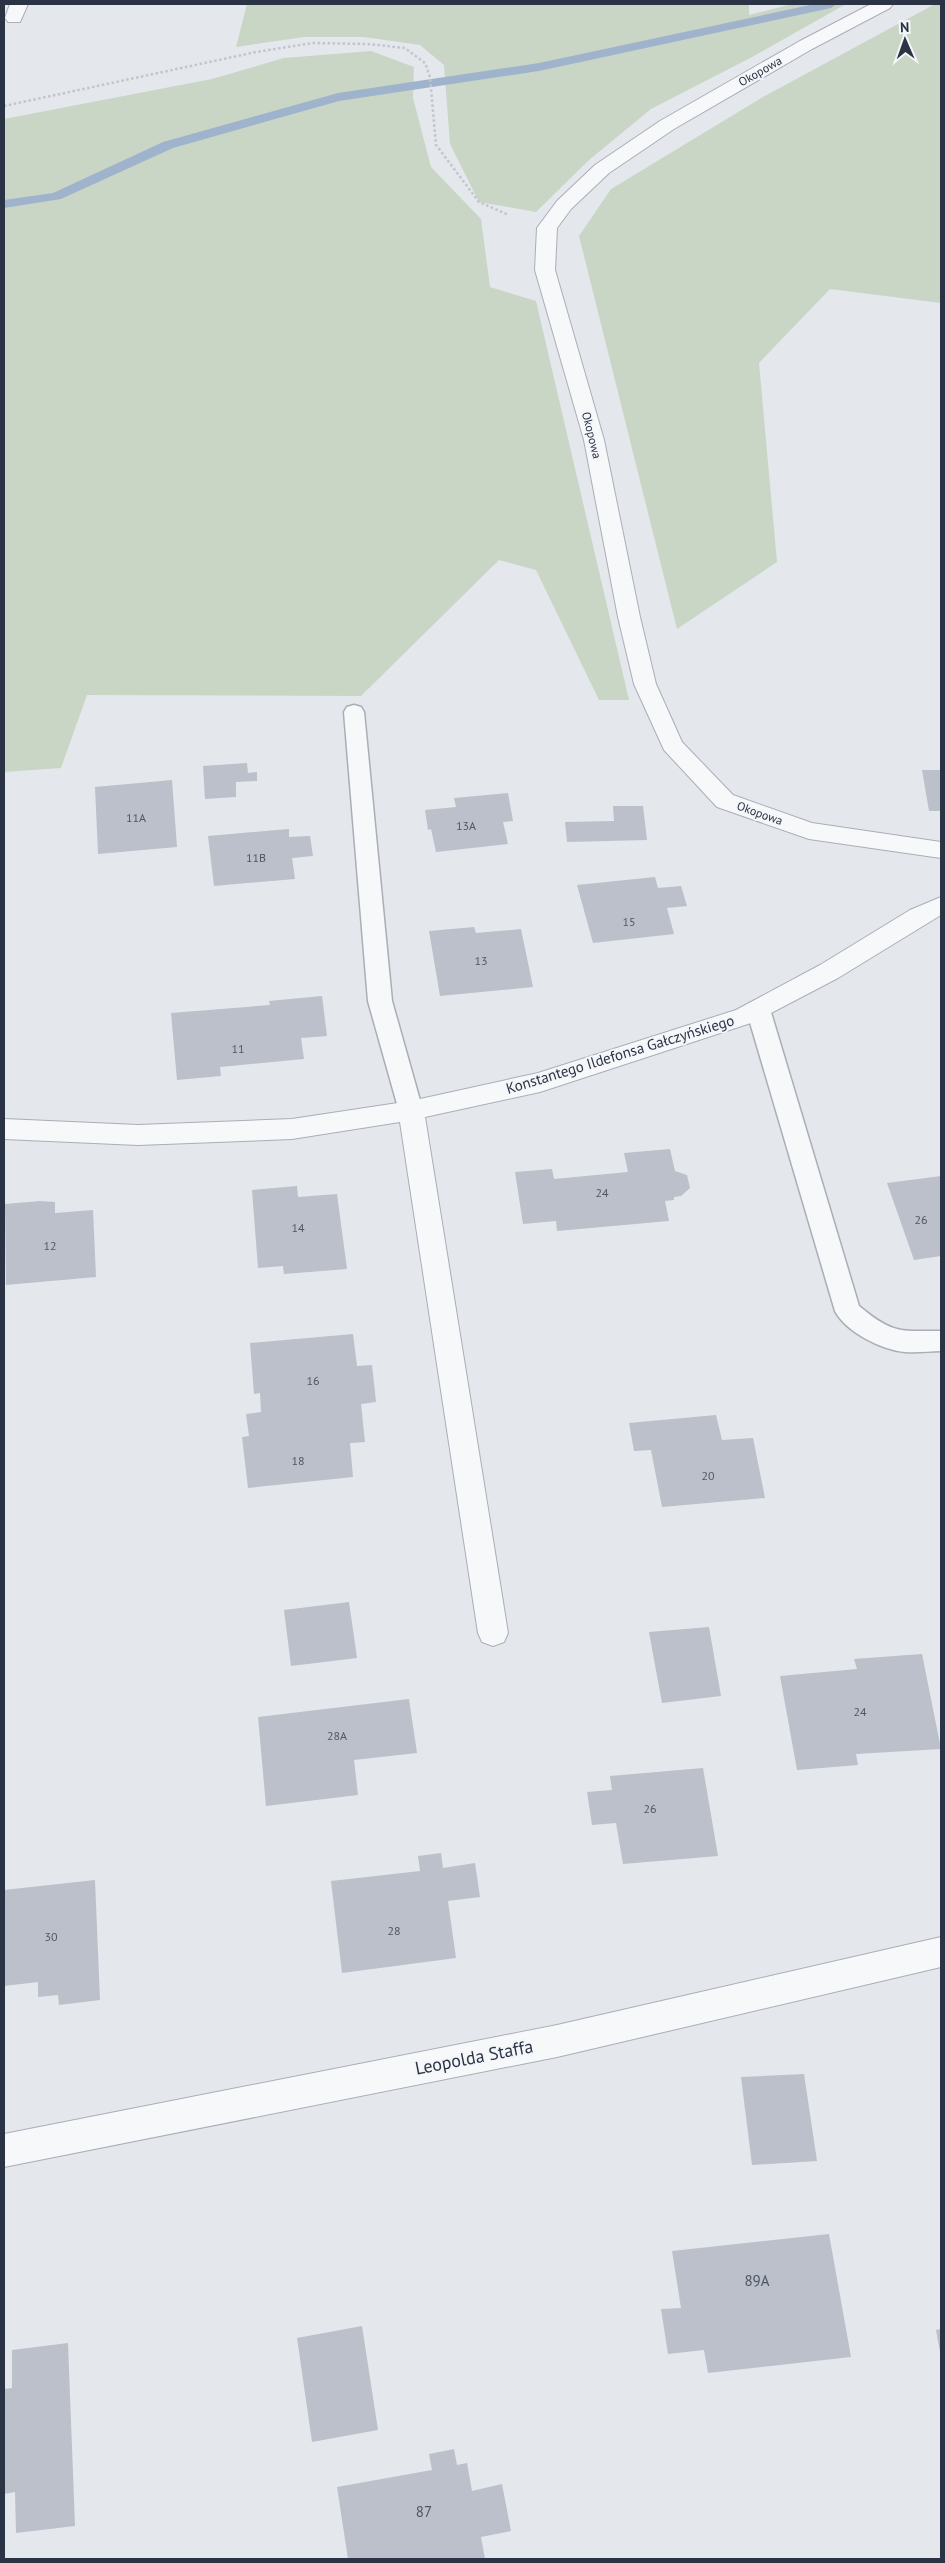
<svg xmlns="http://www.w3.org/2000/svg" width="945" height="2563" font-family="'PT Sans',sans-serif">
<rect width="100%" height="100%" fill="#e4e7ec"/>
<!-- green -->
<path fill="#c9d6c5" d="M247,4H749V15L792,4H846L754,56L651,109L589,160L536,212L479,202L450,144L444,65L420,45L364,37H304L236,47Z
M935,4H941V303L830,289L759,363L777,562L677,629L579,236L611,189L763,97Z
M371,51L414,67L413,98L431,167L481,219L490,287L536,301L629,700H599L536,570L499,560L361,696L87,695L61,768L4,772V119L212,79L284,58Z"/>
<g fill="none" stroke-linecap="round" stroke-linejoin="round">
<!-- stream -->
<path fill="#9fb4cc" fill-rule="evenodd" d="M815,4H837L831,8L539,71L339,101L173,148L61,199L4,208V200L53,193L163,142L338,93L539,63Z"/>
</g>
<!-- building -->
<path fill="#bbc0ca" d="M247,763L248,773L257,772V781L236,782V797L205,799L203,766Z
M922,770H941V811H929Z
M172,780L177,847L98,854L95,787Z
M508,793L513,821L503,822L508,844L436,852L431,829L428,830L425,810L456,807L454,798Z
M613,806H643L647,840L567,842L565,822L614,821Z
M289,829V837L310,836L313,856L292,858L295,879L214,886L208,836Z
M655,877L658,888L681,886L687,906L667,908L674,934L593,943L577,885Z
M474,927L476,933L521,929L533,987L440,996L429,931Z
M322,996L327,1036L301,1038L304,1059L220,1067L221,1076L177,1080L171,1013L270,1005L269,1001Z
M670,1149L675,1171L687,1175L690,1188L681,1196L674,1197V1200L665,1201L669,1221L557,1231L556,1221L523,1224L515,1172L552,1169L554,1179L628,1172L624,1153Z
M941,1176V1256L914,1260L887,1183Z
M297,1186L298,1197L337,1194L347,1269L284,1274L283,1266L258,1268L252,1190Z
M40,1201L55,1202V1213L93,1210L96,1277L6,1285L5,1204Z
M353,1334L357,1366L372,1365L376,1402L361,1404L365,1442L350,1443L353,1477L248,1488L242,1437L249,1436L246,1414L261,1412L260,1393L254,1394L250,1343Z
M716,1415L722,1440L753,1438L765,1498L662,1507L651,1450L634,1451L629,1423Z
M349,1602L357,1658L291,1666L284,1610Z
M709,1627L721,1696L662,1703L649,1632Z
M922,1654L941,1749L856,1754L858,1765L797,1770L780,1676L857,1669L854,1659Z
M409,1699L417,1753L354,1760L358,1795L266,1806L258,1717Z
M703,1768L718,1856L623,1864L616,1823L592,1825L587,1792L612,1790L610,1776Z
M441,1853L443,1868L475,1863L480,1897L448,1901L456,1958L342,1973L331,1881L420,1871L418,1856Z
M95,1880L100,2000L59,2005L58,1995L38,1997V1982L4,1986V1890Z
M804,2074L817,2161L752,2165L741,2077Z
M829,2234L851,2357L708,2373L704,2350L668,2354L661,2309L681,2308L672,2251Z
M362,2326L378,2430L312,2442L297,2338Z
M941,2329V2352H940L936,2330Z
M68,2343L75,2526L16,2533L15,2492L4,2494V2389L12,2388V2350Z
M454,2449L457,2465L467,2463L472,2491L502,2484L511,2531L481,2537L485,2559H348L337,2487L432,2470L429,2454Z"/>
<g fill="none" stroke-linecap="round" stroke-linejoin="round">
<!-- lane casing -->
<g stroke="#a9aeb7" stroke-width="3">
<path id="lane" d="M354,705L361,707L364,712L392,1001L423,1111L419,1117L411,1120L403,1117L399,1111L368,1001L344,712L347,707Z
M758,1001L766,1003L770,1009L859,1306C893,1334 899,1331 941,1331V1351C930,1351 917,1353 905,1352C882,1350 846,1332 835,1311L746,1009L750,1003Z"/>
</g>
<!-- street casing -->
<g stroke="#a9aeb7" stroke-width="2">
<path id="street" d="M10,4H28L20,22H8L5,18Z
M871,4H893L890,8L812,49L674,129L609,173L571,209L557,228L555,270L604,440L640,617L656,684L682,742L733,795L812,823L941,842V858L809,839L717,807L664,750L634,684L618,617L584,440L535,270L537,228L557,201L595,165L660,121L800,41Z
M941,897V915L838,978L754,1022L540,1092L425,1117L508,1633L504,1642L493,1646L482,1642L478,1633L400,1122L292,1139L138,1145L4,1139V1119L138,1125L292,1119L411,1101L538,1073L736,1010L820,965L910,910Z
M941,1937V1967L557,2057L4,2167V2134L557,2025Z"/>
</g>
<!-- path -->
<path stroke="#c2c5cb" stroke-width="2.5" stroke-dasharray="2.5 2.5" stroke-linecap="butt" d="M4,106L256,52L313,43L368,44L405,48L425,63L430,77L436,145L479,202L509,215"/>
<!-- lane -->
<use href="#lane" fill="#f7f8fa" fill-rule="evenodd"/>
<!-- street -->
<use href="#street" fill="#f7f8fa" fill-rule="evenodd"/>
</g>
<g text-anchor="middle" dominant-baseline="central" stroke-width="4" stroke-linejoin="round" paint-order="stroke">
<!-- far-street labels -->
<g font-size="12" fill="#2b3445" stroke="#f4f6f9">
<text transform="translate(760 71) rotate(-30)">Okopowa</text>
<text transform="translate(592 435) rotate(76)">Okopowa</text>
<text transform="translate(760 813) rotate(20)">Okopowa</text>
</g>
<!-- number labels -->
<g font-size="12" fill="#4f5766">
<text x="136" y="817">11A</text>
<text x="466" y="825">13A</text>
<text x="256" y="857">11B</text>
<text x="629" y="921">15</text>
<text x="481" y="960">13</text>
<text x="238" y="1048">11</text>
<text x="602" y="1192">24</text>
<text x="921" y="1219">26</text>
<text x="298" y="1227">14</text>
<text x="50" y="1245">12</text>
<text x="313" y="1380">16</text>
<text x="298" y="1460">18</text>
<text x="708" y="1475">20</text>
<text x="860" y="1711">24</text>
<text x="337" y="1735">28A</text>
<text x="650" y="1808">26</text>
<text x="394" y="1930">28</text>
<text x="51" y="1936">30</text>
</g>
<!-- street labels -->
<g font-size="15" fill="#2b3445" stroke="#f4f6f9">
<text transform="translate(620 1054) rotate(-17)">Konstantego Ildefonsa Gałczyńskiego</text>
</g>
<!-- near-number labels -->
<g font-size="15" fill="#4f5766">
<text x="757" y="2280">89A</text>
<text x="424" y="2511">87</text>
</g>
<!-- near-street labels -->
<g font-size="18" fill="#2b3445" stroke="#f4f6f9">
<text transform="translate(474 2057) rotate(-11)">Leopolda Staffa</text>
</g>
</g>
<!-- border -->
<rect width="945" height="2563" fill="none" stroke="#2b3445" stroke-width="10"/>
<!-- north arrow -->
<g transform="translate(905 40) rotate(358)" stroke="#f4f6f9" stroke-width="4" paint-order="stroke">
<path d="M0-4L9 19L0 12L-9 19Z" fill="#2b3445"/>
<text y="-8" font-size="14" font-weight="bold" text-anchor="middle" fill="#2b3445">N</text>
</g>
</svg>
